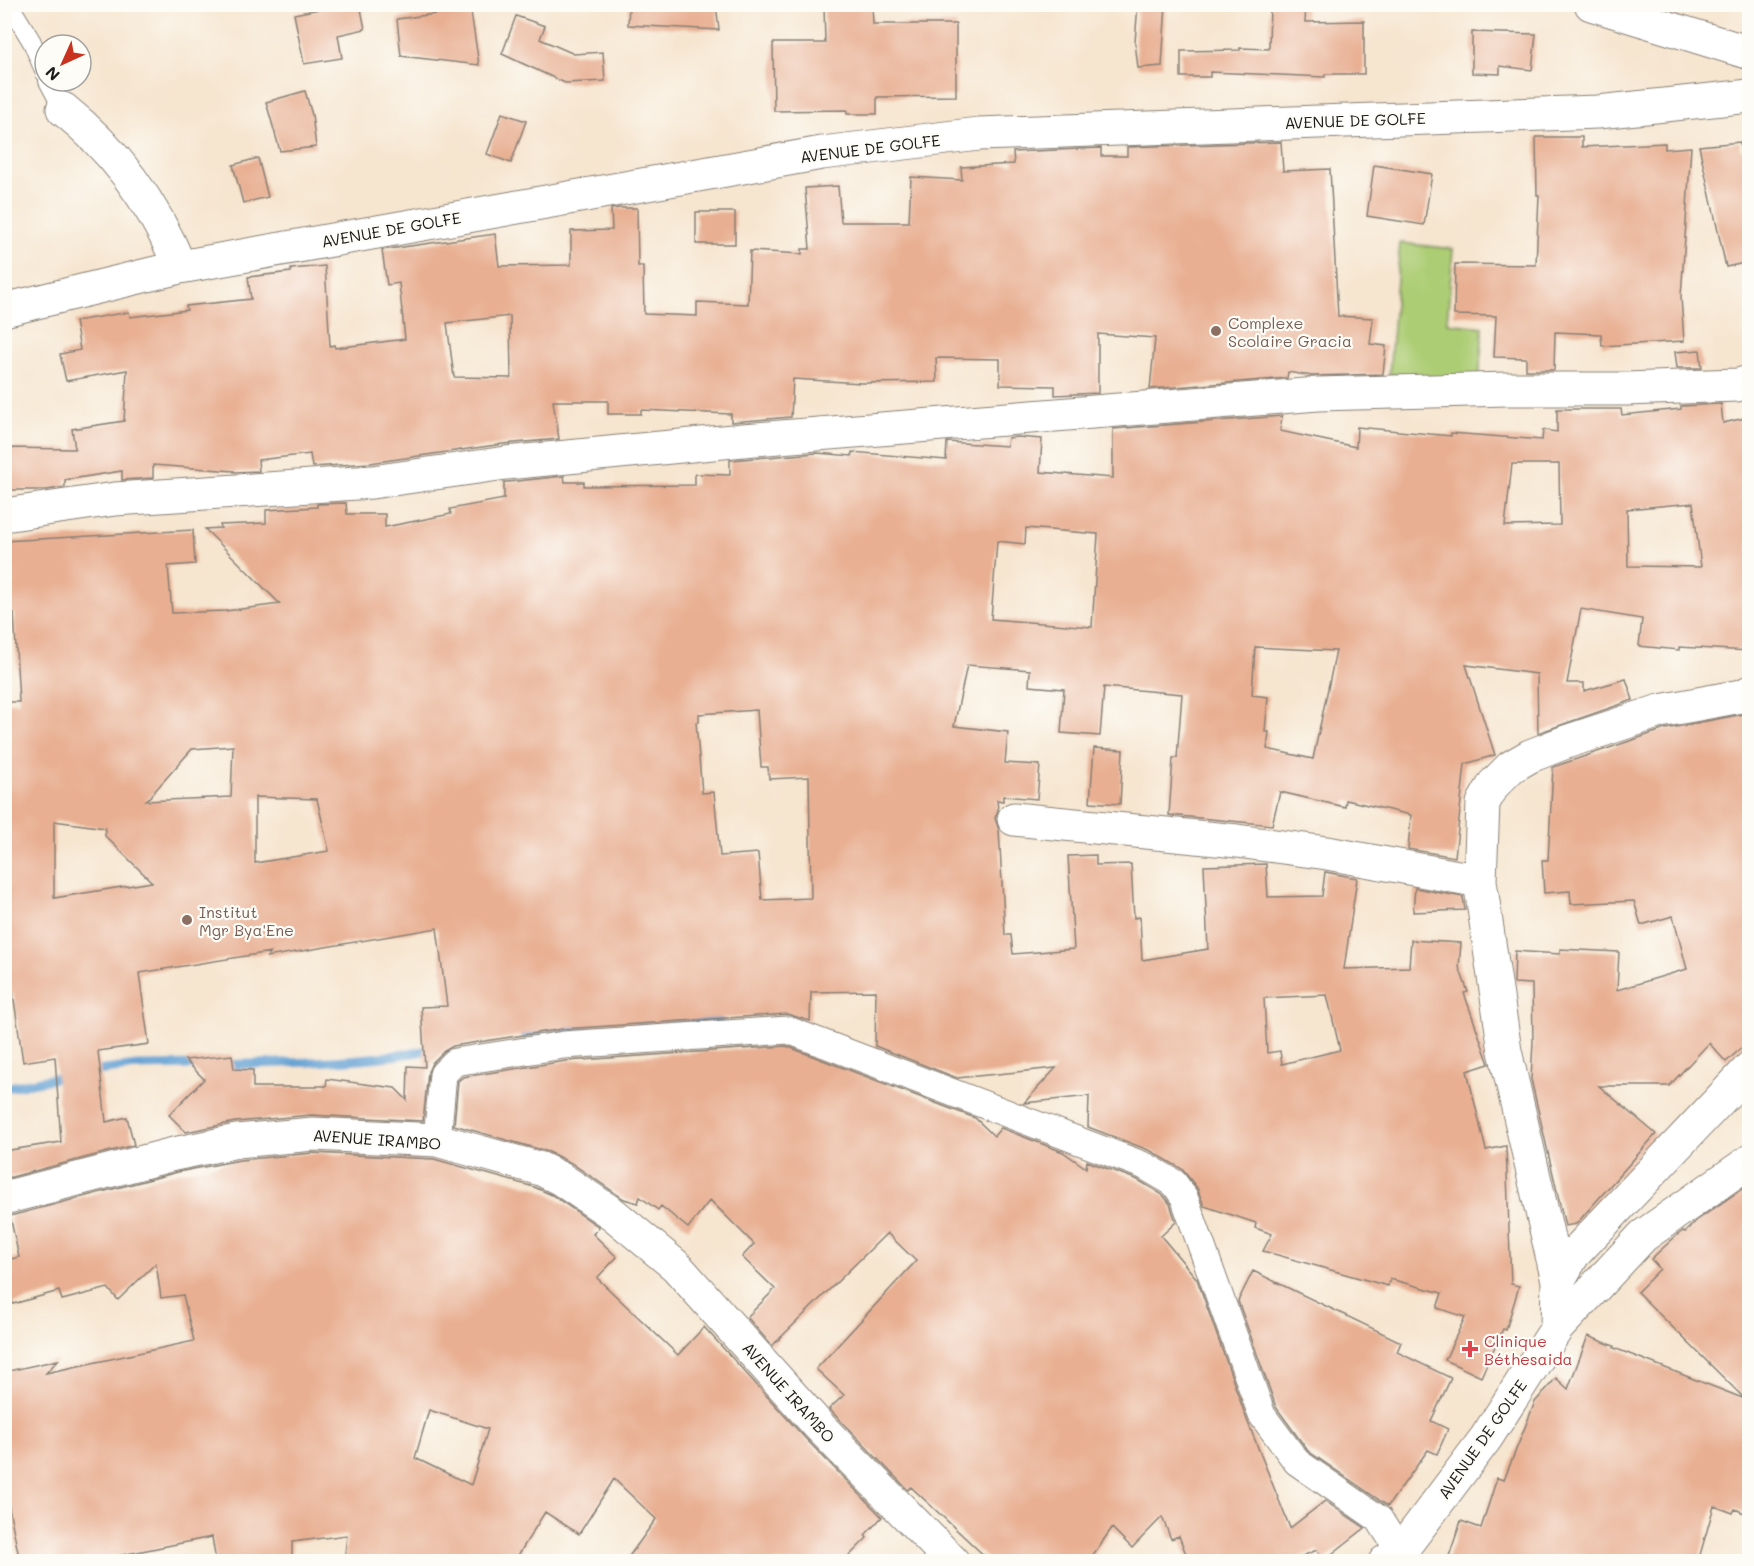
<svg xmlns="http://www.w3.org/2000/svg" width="1754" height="1566" font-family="Mali,sans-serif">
<rect width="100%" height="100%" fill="#fdfcf7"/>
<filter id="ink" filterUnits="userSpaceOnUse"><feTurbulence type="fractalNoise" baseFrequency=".0167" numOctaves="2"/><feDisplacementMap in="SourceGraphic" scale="12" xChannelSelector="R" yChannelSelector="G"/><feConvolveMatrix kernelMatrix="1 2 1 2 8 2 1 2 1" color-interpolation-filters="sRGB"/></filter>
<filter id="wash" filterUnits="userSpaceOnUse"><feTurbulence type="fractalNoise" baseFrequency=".008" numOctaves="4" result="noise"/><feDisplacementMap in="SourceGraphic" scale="24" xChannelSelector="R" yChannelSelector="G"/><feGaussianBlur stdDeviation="1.35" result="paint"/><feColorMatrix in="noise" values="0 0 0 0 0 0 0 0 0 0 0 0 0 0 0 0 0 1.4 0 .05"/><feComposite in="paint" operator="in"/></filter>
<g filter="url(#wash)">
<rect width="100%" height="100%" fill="#f6e5cf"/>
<!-- green -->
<path fill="#adcd75" stroke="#647448" stroke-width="1.5" d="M1400,243L1453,249L1447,323L1483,327L1479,382L1389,374Z"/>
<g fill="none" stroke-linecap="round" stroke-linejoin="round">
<!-- stream -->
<path stroke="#619fd2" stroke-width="9" d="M525,1034L590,1028L701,1021L720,1023
M221,1065C292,1062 365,1063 434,1049
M89,1072L137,1066L201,1065
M4,1088L67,1076"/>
</g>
<g id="blocks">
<!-- building -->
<path fill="#e8af92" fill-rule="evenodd" d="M344,4H360L365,29L338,35L342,58L304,64L294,14Z
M629,4H716L719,30L628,25Z
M1138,4H1166L1162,66L1138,68L1135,42Z
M1270,4H1306L1305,22L1364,21V74H1325V77L1210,72V77H1181V51L1240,50V48L1269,49Z
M470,5L479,65L401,56L397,19L435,14V10Z
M872,5L873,24H956V96L877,97V114H847V110L774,111L773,43H825L824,6Z
M516,16L545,26L540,39L574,54L603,52L605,81L565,83L502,54Z
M1472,32L1536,34L1532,70L1500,66V74L1472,73Z
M305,91L312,115L316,147L280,151L266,102Z
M502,113L526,121L511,163L487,154Z
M1536,137H1582V147L1665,143V149L1691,147L1681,297L1684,341L1602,346L1601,334L1555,332L1554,370H1526V358L1494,357L1496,316L1454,315L1455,264L1536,265L1539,195H1537Z
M1281,142L1283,171L1330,169L1338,316L1373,318L1370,344L1386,346L1383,374L1312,376L1288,372L1287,378L1150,389L1155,338L1098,334V393L1055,395V386L1000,385V359L936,358L937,382L862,383L793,379L791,417L731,422V414L641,410V414H608V401H553L559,439L503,444L370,463L312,467L310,454L258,460L259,471L234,472V471L153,465V478L122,480V471L65,480V487L47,490H4V448L75,449L72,429L124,421L127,370L66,381L60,354L80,350L75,321L129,312L130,317L187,310L186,306L251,299L248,277L291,272V269L325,266L330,346L334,345L335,348L405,339L399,283L387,285L382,250L495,234L499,266L571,265V231L612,230L611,209L619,208H637L638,266H643L644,314L697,316V302L748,304L750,251L802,254V249H810L805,188L838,186L841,222H909L911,177L962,180L961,167L1014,164L1013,152L1101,148V156H1127V147ZM510,316L511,378L454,377L447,323Z
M1740,142L1741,150L1749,149V262L1726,267L1699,146Z
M258,158L268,197L243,203L233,165Z
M1374,165L1432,174L1424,225L1367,216Z
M696,212H735V244H696Z
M1700,350L1702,368H1677L1675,352Z
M1721,404L1723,423L1749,417V651L1679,647V650L1639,646L1642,619L1581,609L1567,683H1584V691L1626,679L1633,700L1538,733L1537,674L1466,665L1495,755L1465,764L1455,857L1408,849L1411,815L1346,800L1345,807L1280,792L1272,825L1169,815L1173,758H1177L1182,694L1104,687L1100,736L1061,733L1064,689L1029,686L1030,670L967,665L954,726L1008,732L1005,763L1040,765L1037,799L1003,796V801L997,800L998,810L995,818L999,830L1005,935H1011L1013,954L1074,949L1068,856L1096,855V865L1131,864L1134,918L1140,917L1142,960L1208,949L1204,866L1266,864L1268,897L1322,896L1325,872L1357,878L1344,969L1409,967L1411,940L1461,943L1459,967L1468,992L1464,993L1489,1064L1467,1071L1486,1150L1506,1146L1511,1284L1519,1286L1506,1330L1503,1329L1481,1377L1445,1360L1465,1317L1437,1308L1442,1293L1390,1279L1388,1286L1263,1251L1272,1234L1255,1228L1256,1223L1204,1206L1197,1188L1182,1169L1151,1151L1088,1127L1089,1096L1024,1103L1056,1068L957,1078L875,1046L876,991L811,992L810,1021L787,1014L563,1029L453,1046L444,1051L432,1063L428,1072L423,1121L311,1115L235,1122L186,1132L169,1115L204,1079L185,1060L232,1055L234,1069L253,1070V1087H317V1086H326L327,1079L395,1088L407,1100L408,1066L425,1067L421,1007L447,1006L437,928L267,957L271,952L139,973L149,1044L98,1051L106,1122L127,1117L134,1145L4,1179V1151L61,1142L55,1057L23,1062L13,993L4,995V702H19L14,613H4V541L193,530L195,564L168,566L172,613L225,611L280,604L205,529L221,528L220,525L266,523V510L317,507V504L346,503L347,514H385V527L451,514L450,509L504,499V482H508L564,476L565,482H584V486L695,485V474L730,475V460L817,453L852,456V452L946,460L947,442L1007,446L1008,438L1017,437L1042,439L1040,472L1113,478V429L1282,416L1280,431L1356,447L1357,427L1451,436V433L1542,440L1543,430L1557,432V409H1621L1622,415L1681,409V406ZM1512,464H1559L1560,525L1505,526ZM1693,503L1701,567L1628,566L1627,509ZM1026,528L1098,534L1092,627L991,619L997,541L1025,544ZM1255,647L1336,651L1313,759L1267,749L1269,732H1265L1268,697L1252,695ZM757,710L761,767H768L769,779L809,777L811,898L762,900L758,853L720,856L714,792L702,793L696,722H699V714ZM233,746L231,797L146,801L192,749ZM255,797L317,799L329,851L255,863ZM54,821L105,828V836L152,882L54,898ZM1327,995L1340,1050L1282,1064L1280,1051L1267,1053L1264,998Z
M1749,713V1041L1726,1062L1709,1043L1669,1086H1599L1656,1134L1576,1224L1565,1226L1531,1079L1533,1042L1532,984L1514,983L1515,951L1560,954V949L1619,952L1617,990L1687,969L1673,916L1641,925L1634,901L1571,904L1570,891L1544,893L1542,860H1548L1553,767L1665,729Z
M1094,748L1123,750L1120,804L1090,802Z
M1415,888L1463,897L1465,910L1413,912Z
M786,1046L975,1118L994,1136L1001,1128L1063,1152L1086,1168L1087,1161L1138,1180L1163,1195L1170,1204L1176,1222L1161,1236L1197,1279L1247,1420L1290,1528L1325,1501L1365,1528L1324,1560L1317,1550L1288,1562H1189L1179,1536L1171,1539L1162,1517L1132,1548L1112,1528L1088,1562H991L911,1487L908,1490L833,1413L829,1409L844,1395L816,1369L916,1261L887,1233L772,1346L747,1317L775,1289L742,1257L754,1244L710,1200L688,1228L661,1206L658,1210L640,1197L638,1203L624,1199L571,1163L549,1152L454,1125L458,1081L463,1077L566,1061Z
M313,1153L434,1159L534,1187L552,1195L599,1227L593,1234L617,1257L597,1278L678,1355L704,1327L805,1438L882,1517L865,1535L867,1538L843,1562H625L656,1519L614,1479L579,1534L545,1512L514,1562H344L347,1535L292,1542V1562H216L212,1537L87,1562H20L4,1484V1372L58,1360L46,1373L194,1341L183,1295L161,1298L156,1263L118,1300L108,1288L62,1300L59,1291L13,1304L4,1274V1261L19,1257L10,1216L178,1172L240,1160ZM429,1410L488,1429L471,1485L415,1458Z
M1749,1184V1515L1735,1509L1733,1513L1714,1506L1698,1562H1447L1461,1521L1481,1528L1497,1478L1504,1480L1535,1402L1556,1378L1568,1389L1588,1336L1614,1346V1348L1745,1399L1637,1292L1660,1269L1651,1259L1676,1236L1683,1231L1685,1232L1696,1221Z
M1253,1271L1401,1342L1397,1352L1451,1378L1431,1421L1448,1429L1437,1454L1428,1450L1388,1506L1308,1451L1276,1407L1238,1301Z"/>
</g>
</g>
<g filter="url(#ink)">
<use href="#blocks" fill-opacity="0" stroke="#898076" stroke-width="1.5"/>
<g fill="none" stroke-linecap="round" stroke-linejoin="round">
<!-- service casing -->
<g stroke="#898076" stroke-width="20">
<path id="service" d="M9,4L32,42L45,73
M48,81L63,109"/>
</g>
<!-- pedestrian casing -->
<g stroke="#898076" stroke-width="29">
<path id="pedestrian" d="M437,1140L443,1074L455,1062L564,1045L788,1030L1145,1166L1174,1183L1184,1197L1262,1415L1297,1462L1379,1519L1400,1552"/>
</g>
<!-- minor casing -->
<g stroke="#898076" stroke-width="35">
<path id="minor" d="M1591,4L1750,53
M63,109C116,151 154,204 180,267
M4,310L180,267L822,153L979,134L1598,112L1750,96
M4,515L115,499L372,482L506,463L743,440L1318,394L1508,389H1626L1737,385L1750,382
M1014,819L1237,841L1327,853L1480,881
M4,1198L174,1154L237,1141L313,1134L437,1140L541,1169L561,1179L613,1214L676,1266L819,1426L953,1562
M1558,1281L1573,1255L1750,1068
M1557,1328L1558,1281L1505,1051L1480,881L1483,803L1494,784L1511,767L1530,756L1566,742L1660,711L1741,696L1750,692
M1385,1562L1400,1552L1486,1438L1557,1328L1643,1236L1750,1161"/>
</g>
<!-- service -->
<use href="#service" stroke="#fff" stroke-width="18"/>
<!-- pedestrian -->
<use href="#pedestrian" stroke="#fff" stroke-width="27"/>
<!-- minor -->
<use href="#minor" stroke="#fff" stroke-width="33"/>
</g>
</g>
<!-- markers -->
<g fill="#8d6e63" stroke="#fdfcf7" stroke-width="2">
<circle cx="1216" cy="331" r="6"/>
<circle cx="187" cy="920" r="6"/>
</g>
<path fill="#e0444e" stroke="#fdfcf7" stroke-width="2" d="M1467 1340h6v6h6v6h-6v6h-6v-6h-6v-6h6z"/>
<g text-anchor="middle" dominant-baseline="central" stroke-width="4.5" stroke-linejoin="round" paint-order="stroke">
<!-- street labels -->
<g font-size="16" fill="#1c1c1c" stroke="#fdfcf7">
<text transform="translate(1355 120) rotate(-2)">AVENUE DE GOLFE</text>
<text transform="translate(870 148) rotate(-7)">AVENUE DE GOLFE</text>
<text transform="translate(391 229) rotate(-10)">AVENUE DE GOLFE</text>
<text transform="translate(377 1139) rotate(4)">AVENUE IRAMBO</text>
<text transform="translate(789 1392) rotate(48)">AVENUE IRAMBO</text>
<text transform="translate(1482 1439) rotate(-55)">AVENUE DE GOLFE</text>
</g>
<!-- education labels -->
<g font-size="16" fill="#785e54" stroke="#fdfcf7" text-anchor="start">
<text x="1228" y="322">Complexe<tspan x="1228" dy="18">Scolaire Gracia</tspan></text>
<text x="199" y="911">Institut<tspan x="199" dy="18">Mgr Bya'Ene</tspan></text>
</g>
<!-- health labels -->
<g font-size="16" fill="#be3a42" stroke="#fdfcf7" text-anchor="start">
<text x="1484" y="1340">Clinique<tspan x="1484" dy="18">Béthesaida</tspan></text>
</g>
</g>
<!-- margin -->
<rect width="1754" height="1566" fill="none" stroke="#fdfcf7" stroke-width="24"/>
<!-- north arrow -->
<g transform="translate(63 63) rotate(225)"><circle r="28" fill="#fdfcf7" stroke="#a3a29f" stroke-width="1.5"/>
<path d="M0-4.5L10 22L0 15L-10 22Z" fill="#c8321e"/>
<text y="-9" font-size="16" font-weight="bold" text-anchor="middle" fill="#1c1c1c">N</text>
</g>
</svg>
